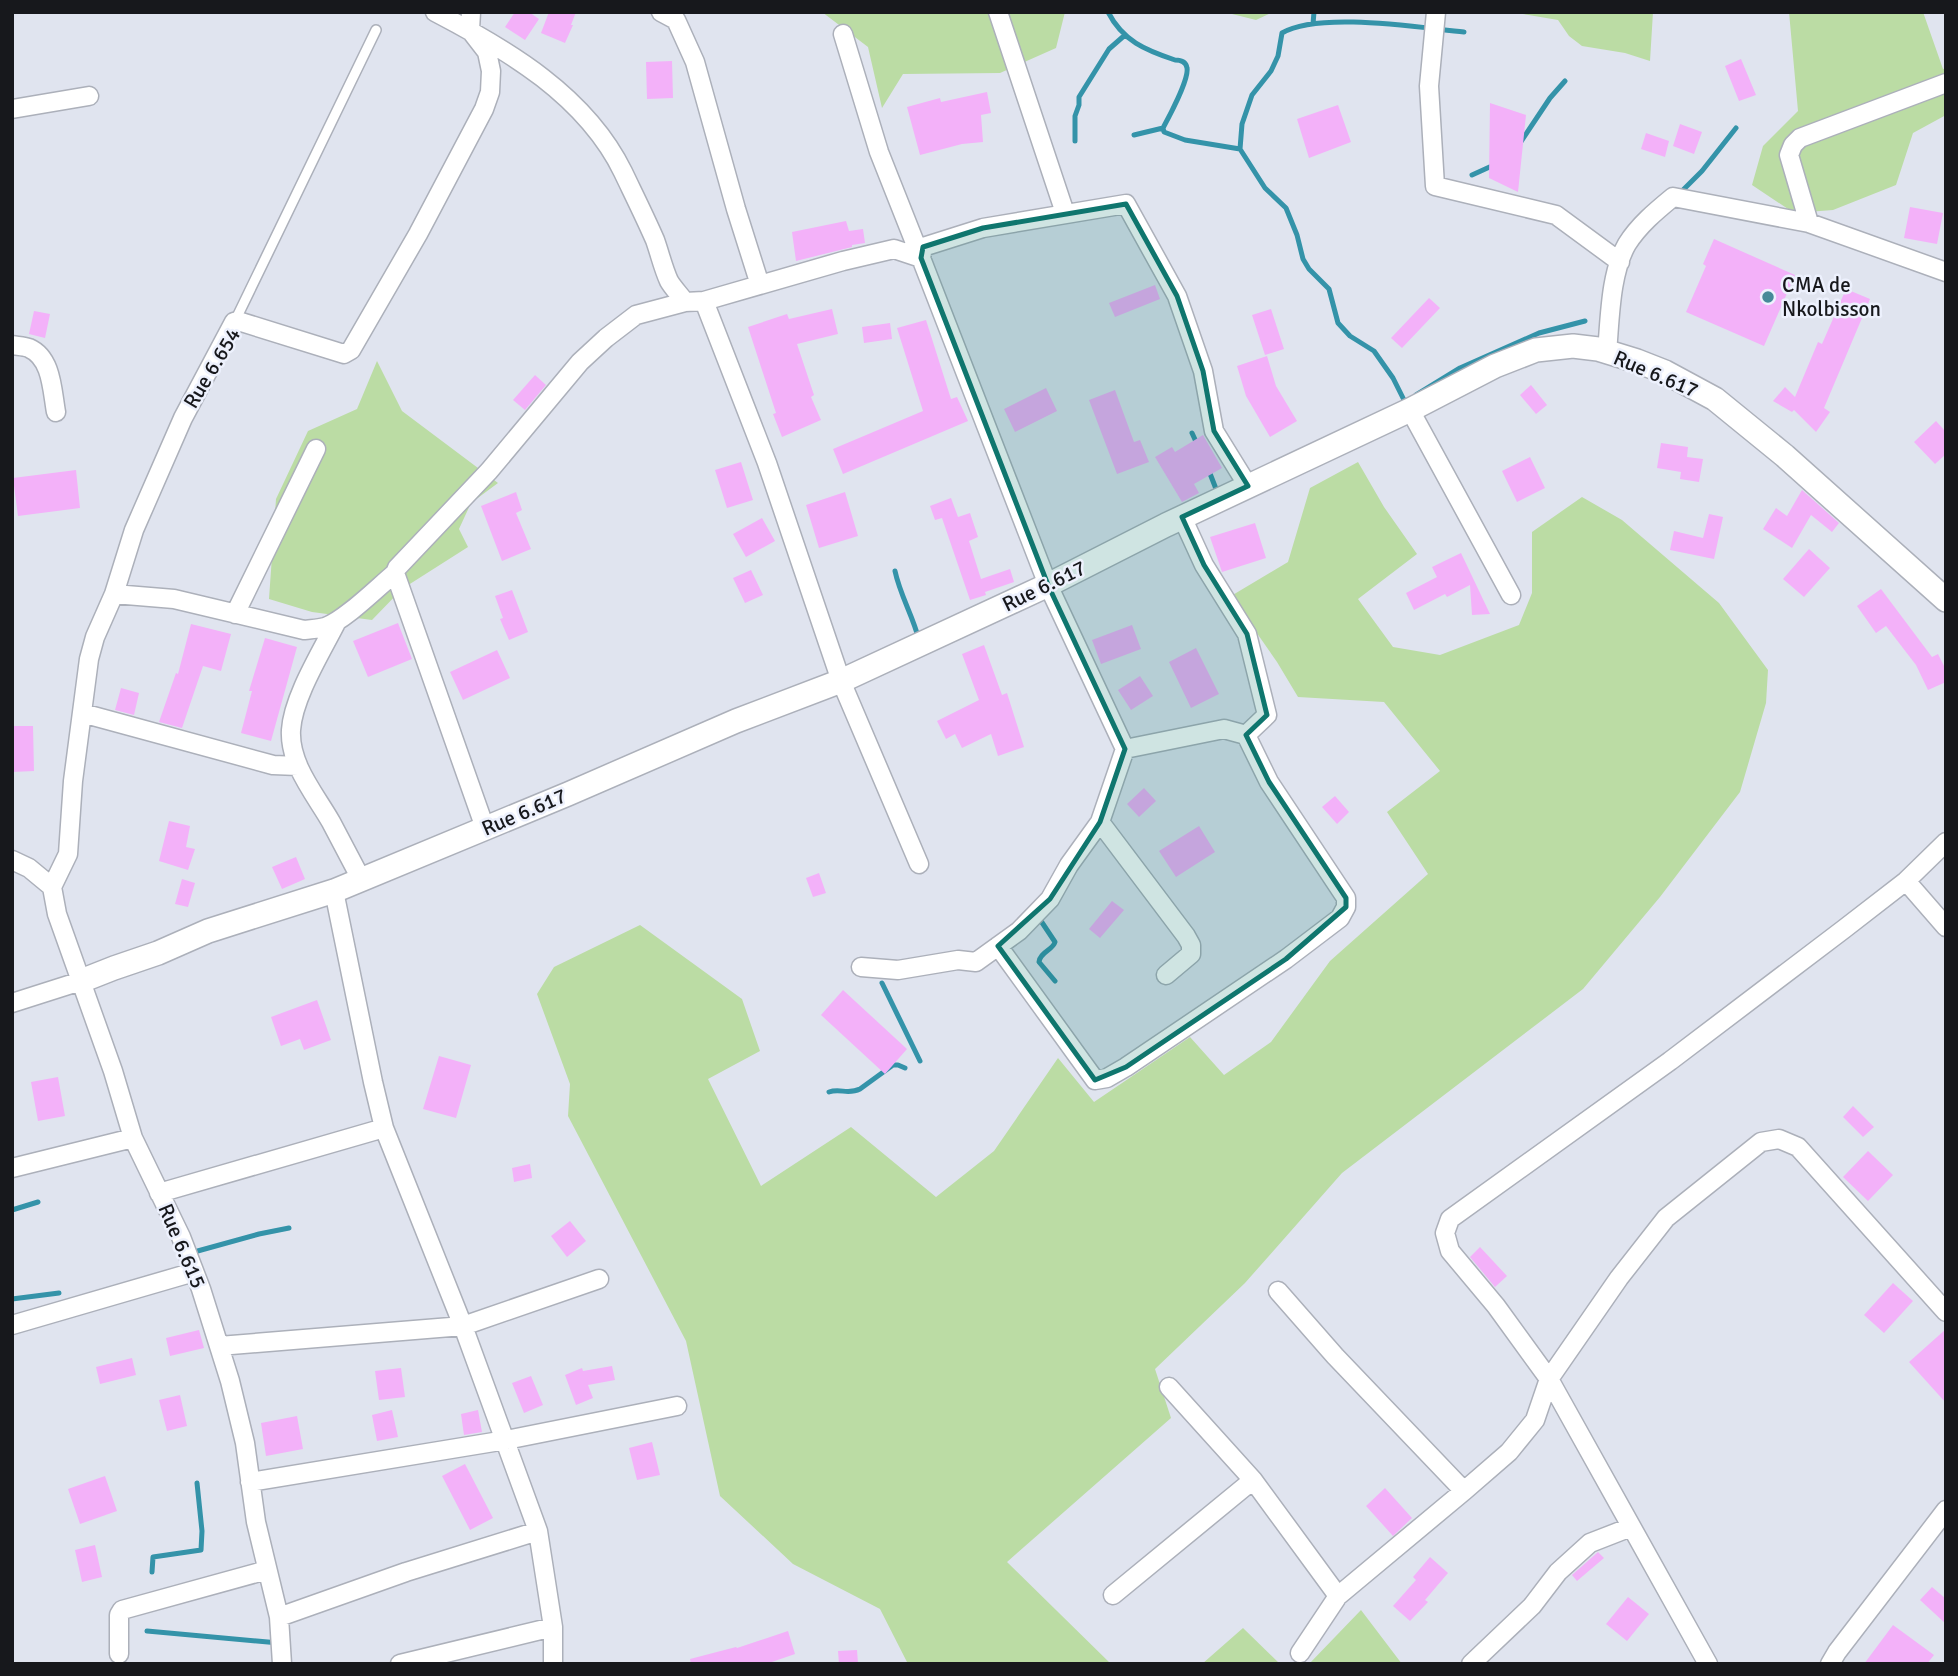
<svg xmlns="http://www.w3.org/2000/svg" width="1958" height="1676" font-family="Signika,sans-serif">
<rect width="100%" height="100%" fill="#e0e4ef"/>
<!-- green -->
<path fill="#bbdca4" d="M822,12H1065L1056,48L1000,73L903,74L882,108L868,47Z
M1224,12H1273L1256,20Z
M1511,12H1653L1650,61L1625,53L1582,46L1569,36L1558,20Z
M1789,12H1923L1943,69L1946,68V115L1913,133L1896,185L1833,210L1794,213L1752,185L1763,146L1798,111Z
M377,361L402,411L498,483L471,503L459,529L468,547L402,589L372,620L312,612L269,599L276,499L308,431L357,409Z
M1358,462L1384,507L1417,554L1358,599L1393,647L1440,655L1519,625L1532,593V532L1582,497L1622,520L1719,603L1768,670L1766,703L1740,792L1660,897L1583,989L1342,1173L1245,1283L1155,1369L1171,1418L1007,1562L1111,1664H908L880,1609L793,1564L720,1496L686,1341L568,1116L570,1084L537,994L554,967L640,925L742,999L760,1051L708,1079L761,1186L851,1127L936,1197L994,1151L1058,1058L1094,1102L1190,1037L1224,1075L1271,1042L1330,961L1428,874L1387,812L1440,771L1384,702L1298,697L1277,662L1231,596L1288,562L1310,488Z
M1361,1610L1402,1664H1309Z
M1243,1628L1280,1664H1202Z"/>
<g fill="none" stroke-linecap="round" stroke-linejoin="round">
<!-- stream -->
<path stroke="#3493a9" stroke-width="5" d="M1108,12C1123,41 1145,50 1175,60C1180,60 1186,61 1187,68C1189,79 1169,117 1163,128
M1313,24L1314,12
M1163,128L1164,132L1185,140L1240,149
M1134,135L1163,128
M1075,141V116L1079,105V97L1109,49L1125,35
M1520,143L1550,98L1565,81
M1472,175L1494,165
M1679,194L1702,171L1736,128
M1416,395L1460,368L1539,333L1585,321
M1407,401L1405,402L1393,378L1374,351L1350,336L1338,323L1329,289L1309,269L1303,259L1297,235L1286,208L1265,188L1240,149L1242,124L1252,95L1271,71L1278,56L1282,33C1319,11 1421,28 1464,32
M1192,433L1198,446
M1209,471L1218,494
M895,571C900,595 913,616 919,640
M1037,915L1055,942C1053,950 1040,952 1039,962L1055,981
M882,983L920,1061
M829,1092C840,1088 848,1095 860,1089L893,1065H898L905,1068
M12,1210L38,1202
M194,1252L259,1234L289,1228
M12,1299L59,1293
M152,1572L153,1557L201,1550L202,1531L197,1483
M147,1631L279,1643"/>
</g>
<!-- building -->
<path fill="#f3b1f9" d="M515,12H529L539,19L525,40L505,27Z
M549,12H576L571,25H573L565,43L541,33Z
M1741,59L1756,95L1739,101L1725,66Z
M672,61L673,98L647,99L646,62Z
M987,92L991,113L981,115L983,142L962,144L920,155L907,107L940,98L941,102Z
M1490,103L1526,115L1518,192L1489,178Z
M1338,105L1351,142L1309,158L1297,119Z
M1680,124L1702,132L1694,154L1673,146Z
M1646,133L1669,141L1665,157L1641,149Z
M1910,207L1943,213L1937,244L1904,238Z
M846,221L849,231L863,229L865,243L852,245V247L796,261L792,232Z
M1714,239L1795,275L1764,346L1686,312L1706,266L1703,264Z
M1155,285L1160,299L1115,317L1109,303Z
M1846,289L1870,299L1824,408L1830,412L1816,432L1794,410L1792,412L1773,401L1785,387L1795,397L1818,342L1822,344Z
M1429,298L1440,308L1402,348L1391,338Z
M832,309L838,334L797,344L814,395L811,397L821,420L782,437L773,414L776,413L748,327L787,314L789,319Z
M1271,309L1284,349L1265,355L1252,315Z
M34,311L50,314L45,338L29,334Z
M926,320L951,399L957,397L968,421L843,474L833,449L923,411L897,328Z
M890,323L892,339L864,343L862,327Z
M1267,356L1276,386L1297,421L1270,437L1246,396L1237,366Z
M535,375L546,385L525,410L513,400Z
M1531,385L1547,405L1536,414L1520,395Z
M1046,388L1057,411L1015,432L1004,409Z
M1115,390L1134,442L1140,440L1149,462L1117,474L1089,400Z
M1936,421L1946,432V454L1935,464L1914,442Z
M1203,435L1222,468L1194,484L1199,493L1182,502L1155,457L1172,447L1175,452Z
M1661,443L1688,447L1687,457L1703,459L1699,482L1680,479L1681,472L1657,468Z
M1530,457L1545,488L1517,502L1502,471Z
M741,462L753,500L727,508L715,470Z
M76,470L80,508L18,516L13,478Z
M1802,490L1839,523L1832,532L1811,515L1792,548L1763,529L1776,508L1787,516Z
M516,492L522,510L516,513L531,549L502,561L481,506Z
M845,492L858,536L819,548L806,505Z
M951,498L958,517L970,513L978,537L969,541L981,579L1010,569L1014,582L985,592L986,595L970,600L942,518L935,520L930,506Z
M1709,514L1723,517L1714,559L1670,550L1674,531L1703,538Z
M762,518L775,541L746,557L733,534Z
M1255,523L1266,558L1222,572L1210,537Z
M1809,549L1830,568L1804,597L1783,579Z
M1461,553L1490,614L1472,615L1470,585L1447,597L1445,594L1414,610L1406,593L1437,577L1432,567Z
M751,570L763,595L745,603L733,578Z
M1881,589L1932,657L1938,654L1946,670V682L1928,690L1916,665L1886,626L1876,633L1857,606Z
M512,590L528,632L509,640L500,619L503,618L495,596Z
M398,623L412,659L368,677L353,641Z
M191,624L231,634L221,671L203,666L182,728L159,722L176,673L178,674Z
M1132,625L1141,649L1101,664L1092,640Z
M265,638L297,647L271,741L241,733L252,691H249Z
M984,645L1002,695L1007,693L1024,747L998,756L991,734L962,748L955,734L946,739L937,721L979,700L962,654Z
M1196,648L1219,694L1191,708L1169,662Z
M497,650L510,678L463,700L450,672Z
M1140,676L1153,696L1131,710L1118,690Z
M121,688L139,693L134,715L115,710Z
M12,726H33L34,771L12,772Z
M1144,788L1156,801L1139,817L1127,804Z
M1335,796L1349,812L1337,824L1322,807Z
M169,821L190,826L186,847L195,849L188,870L159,861Z
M1199,826L1215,852L1176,877L1159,851Z
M296,857L305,879L282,889L272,867Z
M819,873L826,893L813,897L806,878Z
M182,879L195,883L188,907L175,904Z
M1112,901L1124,910L1100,938L1089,929Z
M843,990L907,1049L885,1074L821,1015Z
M317,1000L331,1040L304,1050L300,1039L281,1046L271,1017Z
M439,1056L471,1065L456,1118L423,1109Z
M58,1077L65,1116L38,1121L31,1082Z
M1853,1106L1874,1127L1863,1137L1843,1117Z
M1868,1151L1893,1175L1868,1201L1843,1177Z
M530,1164L532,1178L514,1182L512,1168Z
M570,1221L586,1241L567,1257L551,1236Z
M1480,1247L1507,1276L1495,1287L1470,1257Z
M1893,1283L1913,1301L1884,1333L1864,1315Z
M1946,1329V1403L1909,1362Z
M199,1330L204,1348L170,1356L166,1338Z
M132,1358L136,1375L100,1384L96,1367Z
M612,1366L615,1380L588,1385L593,1398L576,1405L565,1375L582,1368L583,1371Z
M401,1368L405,1397L379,1400L375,1371Z
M531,1376L543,1405L524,1413L512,1383Z
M180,1395L187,1426L167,1431L159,1400Z
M392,1410L398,1437L377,1441L372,1415Z
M478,1410L482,1432L464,1435L461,1414Z
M297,1416L303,1449L266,1456L261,1423Z
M652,1442L660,1475L637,1480L629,1448Z
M465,1464L493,1518L470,1530L442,1476Z
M105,1476L117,1511L80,1524L68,1489Z
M1385,1488L1412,1518L1393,1536L1366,1506Z
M95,1545L102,1577L82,1582L75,1550Z
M1598,1552L1604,1558L1577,1581L1572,1575Z
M1430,1557L1448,1573L1425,1600L1428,1602L1410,1621L1393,1606L1416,1580L1413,1577Z
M1932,1587L1946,1599V1624L1920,1600Z
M1628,1597L1649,1614L1627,1641L1606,1624Z
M1893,1625L1934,1655L1927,1664H1864Z
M788,1631L795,1654L766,1664H691L690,1659L736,1647L737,1648Z
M857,1650L858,1664H839L838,1651Z"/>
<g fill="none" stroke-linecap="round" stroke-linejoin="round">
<!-- service casing -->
<g stroke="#acb0ba" stroke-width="12">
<path id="service" d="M235,321L376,30"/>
</g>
<!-- minor casing -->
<g stroke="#acb0ba" stroke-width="21">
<path id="minor" d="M435,12C508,50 586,96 623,172C634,195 645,217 655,240C660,254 663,268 669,281C673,288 680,295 685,302L704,301L843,261L894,249L921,258L1048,585L1125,749L1100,822L1069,865L1050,899L1019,931L976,962L958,960L898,970L861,967
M661,12L676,20L695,62L736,209L760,285
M998,12L1065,213
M1436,12L1429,86L1435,186L1556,215L1620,262
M843,34L879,152L921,258
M12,109L89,96
M1809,223L1789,155L1793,145L1800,138L1946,83
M921,258L923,247L983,228L1126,204L1177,296L1203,371L1214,431L1248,486
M704,301L767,463L841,681L919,864
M12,345C17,346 24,346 29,348C52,358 52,390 56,412
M1607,352C1610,320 1610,273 1627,244C1639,225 1656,211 1673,197L1809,223L1946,272
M1410,410L1511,595
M114,594L174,599L304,630C311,629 318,629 325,627C344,621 378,587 395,573
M235,614L316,449
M337,621C322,651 293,697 291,730C289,764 315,794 331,822C341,841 351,860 361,879
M82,713L273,765L298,766
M1125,749L1224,729L1246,735
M1100,822L1186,936L1191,945V954L1166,975
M485,828L395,573L397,568L489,471L580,362L606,338L636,315L685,302
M12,860L29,868L52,887L57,914L113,1071L133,1138L181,1237L201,1289L230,1381L245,1443L256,1522L279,1617L282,1664
M1906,881L1946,927
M52,887L68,854L73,781L89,659L95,637L114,594L134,530L183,418L234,322L238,321L344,354L351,350L418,234L484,109L490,92L491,71L487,52L470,30L471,12
M334,891L373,1082L384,1128L463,1326L538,1531L553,1627V1664
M998,946L1095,1080L1107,1078L1126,1067L1286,959L1340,918L1346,907V898L1269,782L1246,735L1267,715L1247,634L1204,565L1182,517
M12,1003L81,981
M12,1168L133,1138
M159,1193L384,1128
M1278,1291L1335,1356L1464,1491
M12,1325L194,1272
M219,1346L463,1326L599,1279
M1169,1387L1253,1480L1338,1596
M250,1482L506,1440L677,1406
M1113,1595L1253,1480
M279,1617L406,1572L538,1531
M1300,1653L1338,1596L1464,1491L1509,1452L1535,1420L1549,1379L1619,1278L1666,1218L1761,1142L1779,1139L1798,1147L1946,1312
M119,1654V1615L122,1610L267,1570
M400,1664L553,1627
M1471,1664L1532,1606L1558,1572L1590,1543L1631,1527
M1708,1664L1549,1379L1496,1306L1450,1251L1445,1233L1450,1219L1670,1061L1844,929L1906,881L1946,842
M1830,1664L1837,1652L1946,1510"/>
</g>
<!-- tertiary casing -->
<g stroke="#acb0ba" stroke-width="26">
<path id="tertiary" d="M81,981L114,968L158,953L208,931L334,891L568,794L736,721L841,681L1048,585L1166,525L1410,410L1495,366L1536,350L1573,346L1598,349L1637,361L1665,372L1715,399L1785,456L1946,600"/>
</g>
<!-- service -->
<use href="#service" stroke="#fff" stroke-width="9"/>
<!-- minor -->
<use href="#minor" stroke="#fff" stroke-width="18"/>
<!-- tertiary -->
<use href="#tertiary" stroke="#fff" stroke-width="23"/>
</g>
<!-- marked area -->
<path fill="#0f766e" fill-opacity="0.2" stroke="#0f766e" stroke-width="5" stroke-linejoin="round" d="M1126,204L1177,296L1203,371L1214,431L1248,486L1182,517L1204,565L1247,634L1267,715L1246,735L1269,782L1346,898V907L1286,959L1126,1067L1095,1080L998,946L1050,899L1100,822L1125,749L1048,585L921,258L923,247L983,228Z"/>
<!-- markers -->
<circle fill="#468999" stroke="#edf1fd" stroke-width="2.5" cx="1768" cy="297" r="7"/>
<g text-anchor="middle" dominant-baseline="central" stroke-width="5" stroke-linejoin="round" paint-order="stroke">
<!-- poi labels -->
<g font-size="21" fill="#17181c" stroke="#edf1fd" text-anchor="start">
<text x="1782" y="285">CMA de<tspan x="1782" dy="24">Nkolbisson</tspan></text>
</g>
<!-- street labels -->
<g font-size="21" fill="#17181c" stroke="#edf1fd">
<text transform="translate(212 368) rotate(-59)">Rue 6.654</text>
<text transform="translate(1656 374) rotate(23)">Rue 6.617</text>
<text transform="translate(1044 586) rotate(-26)">Rue 6.617</text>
<text transform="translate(524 812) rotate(-23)">Rue 6.617</text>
<text transform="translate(182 1246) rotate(67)">Rue 6.615</text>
</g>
</g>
<!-- border -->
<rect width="1958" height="1676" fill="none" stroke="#17181c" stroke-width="28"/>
</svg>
